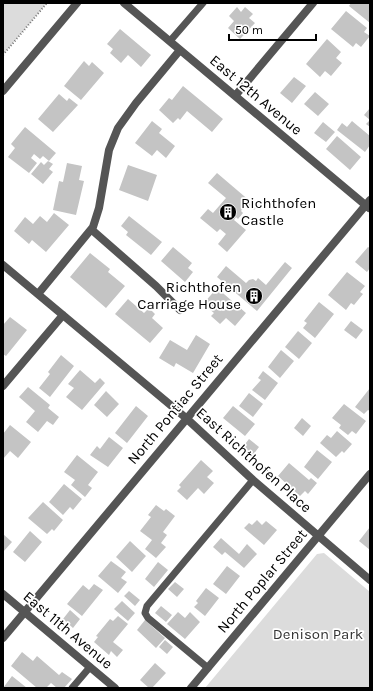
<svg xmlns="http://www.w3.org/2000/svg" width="373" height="691" font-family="Karla,sans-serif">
<rect width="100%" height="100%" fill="#fff"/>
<!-- green -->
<path fill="#dcdcdc" d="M3,3H47L3,55Z
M324,553L370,592V688H205L317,554Z"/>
<!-- building -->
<path fill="#c4c4c4" d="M351,3H370V23L349,6Z
M237,7L241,12L245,7L253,14L249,18L255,23L240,39L228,28L234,21L229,16Z
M346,11L367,28L364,32L370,36L361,47L356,43L353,47L331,29Z
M120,29L151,55L141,67L128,55L121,63L110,53L113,49L107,44Z
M327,39L341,52L336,58L342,63L331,76L325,71L320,77L306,64Z
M84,61L89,66L92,62L104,73L81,100L64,86Z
M294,77L306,86L292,103L280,93Z
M183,86L223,119L212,132L187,111L180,120L178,118L173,123L159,110L169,98L172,100Z
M315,92L329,104L318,116L304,104Z
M59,94L67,101L69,98L78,105L53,132L38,119Z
M370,108V127L366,124L370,120L364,115Z
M152,121L162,129L159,133L175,146L166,158L157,150L152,156L135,143Z
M352,121L370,136V145L365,152L337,130L342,123L347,127Z
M323,122L335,132L326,142L314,133Z
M25,127L56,153L49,161L43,156L40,159L34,154L31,158L37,163L29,173L8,157L15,148L11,144Z
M337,136L361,157L350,170L326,149Z
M48,161L53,164L49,169L53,172L43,184L31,174L41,162L44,165Z
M67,163L82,166L79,180L84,181L76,215L53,210L59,181L63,182Z
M128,165L157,175L148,201L119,190Z
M217,173L257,207L254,210L246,204L241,211L243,213L238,219L236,217L234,220L246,230L227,252L218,244L226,234L220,229L217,232L200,218L208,209L213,213L226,198L208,183Z
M54,213L69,225L46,252L32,240L29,244L14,231L25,217L33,224L40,216L47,222Z
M129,216L162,242L151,255L126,235L128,232L121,226Z
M173,247L192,263L188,268L193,272L185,282L161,261Z
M368,247L370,248V268L367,272L355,262Z
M90,253L110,269L108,272L125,286L106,308L70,277Z
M285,262L292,268L257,311L217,277L226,266L246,283L249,280L253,279L256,281L258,278L266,285Z
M347,272L365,286L360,292L363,294L354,305L351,303L346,310L328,295Z
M217,288L246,313L235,326L226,318L220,324L211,316L214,313L203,304Z
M128,299L144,313L149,308L155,314L152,318L163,328L150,343L115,314Z
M319,302L334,314L315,338L303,328L307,323L304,321Z
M10,317L27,330L6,356L3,354V325Z
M351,321L363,330L356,339L344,330Z
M298,331L312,343L299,359L285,347Z
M196,335L210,344L193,373L176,363L174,367L159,358L170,340L187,350Z
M281,350L294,361L280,378L268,367Z
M61,355L74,366L50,397L39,388L50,374L48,372Z
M80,370L95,383L100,378L105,383L82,410L66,397L74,388L68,384Z
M263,371L278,383L265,400L252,390L261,380L258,378Z
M28,387L50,405L48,408L59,417L53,425L47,421L38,432L26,422L35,411L19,397Z
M370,388V411L368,410L364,414L355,407Z
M106,391L119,404L107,417L94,405Z
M249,393L263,404L253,417L239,406Z
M344,404L366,421L356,434L352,431L348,435L339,428L341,425L332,418Z
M136,406L148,416L127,443L115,433Z
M233,406L255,424L245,436L223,418Z
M302,418L311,426L303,436L294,428Z
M10,425L31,442L18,458L10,451L3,459V434Z
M337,431L352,444L344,453L342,451L336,457L320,443L327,435L331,438Z
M109,437L123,448L108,467L90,455L97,446L100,449Z
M249,439L259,447L252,456L242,448Z
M317,450L332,462L318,479L304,467Z
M77,455L98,472L88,485L92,488L85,497L71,485L75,480L64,472Z
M201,460L213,471L207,477L214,483L204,494L198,488L187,500L177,491L181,487L179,485Z
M289,463L309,480L311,478L317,483L308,494L305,491L300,496L278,476Z
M64,484L82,499L73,510L70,507L63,515L49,502Z
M43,502L63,520L54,531L52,529L47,534L28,518Z
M156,505L164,511L166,509L175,516L163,532L167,535L161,543L166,547L156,558L145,549L152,540L140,531L151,517L148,515Z
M257,520L262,525L266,521L277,530L264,545L244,528L249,523L252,525Z
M370,527V550L359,541Z
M30,531L42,542L25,562L13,552Z
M3,534L12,542L3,552Z
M221,538L239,554L247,544L257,554L244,568L225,552L222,555L213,547Z
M130,541L146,556L132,572L116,557Z
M111,561L126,572L121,578L127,582L118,593L98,576Z
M158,562L168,570L154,587L145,579Z
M227,566L240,576L226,594L213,584Z
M175,582L184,589L177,597L168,589Z
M94,584L103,590L82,616L67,604L83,585L89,590Z
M206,588L219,598L205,616L194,607L198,603L196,601Z
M129,591L140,600L135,606L124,596Z
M122,601L135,613L128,621L114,609Z
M161,606L172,615L166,622L155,613Z
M70,610L80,619L73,628L63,619Z
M178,612L185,618L190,612L200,622L185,639L167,624Z
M118,616L128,624L113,642L123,650L117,657L111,651L109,655L94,642L98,637L96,636L110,619L113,621Z
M145,620L165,638L156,648L137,630Z
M165,640L173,647L167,654L159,647Z
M22,652L33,661L37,656L59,675L62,672L72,679L64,688H57L51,683L46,688H37L11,666Z
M155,663L166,673L152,688H149L140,680Z
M12,676L27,688H3Z"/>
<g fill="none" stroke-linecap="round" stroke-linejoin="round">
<!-- path -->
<path stroke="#777" stroke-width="2" stroke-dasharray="1 2" stroke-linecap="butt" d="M3,55L47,3"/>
<!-- service -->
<path stroke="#555" stroke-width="7" d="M170,41L203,3
M208,668L148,618L145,613L147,606L253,480
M72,688L90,667"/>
<!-- minor -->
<path stroke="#555" stroke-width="8" d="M124,3L369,208
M235,96L313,3
M92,230L156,286L180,310
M3,265L186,418L253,480L370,580
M38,294L93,227L99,208L109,150L118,128L136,103L180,50
M3,386L63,315
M3,638L370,200
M191,688L370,474"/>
<!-- tertiary -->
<path stroke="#555" stroke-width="8" d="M3,91L77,3
M3,594L115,688"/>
</g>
<!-- icons -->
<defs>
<g id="building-disc" transform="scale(0.9)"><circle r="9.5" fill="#000" stroke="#fff"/><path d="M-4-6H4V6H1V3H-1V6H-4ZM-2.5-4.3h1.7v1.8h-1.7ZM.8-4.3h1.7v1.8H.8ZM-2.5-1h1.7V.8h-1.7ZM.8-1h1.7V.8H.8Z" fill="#fff"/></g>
</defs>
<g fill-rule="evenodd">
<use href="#building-disc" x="228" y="212"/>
<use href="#building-disc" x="254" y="296"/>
</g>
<g text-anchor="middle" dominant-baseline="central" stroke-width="3.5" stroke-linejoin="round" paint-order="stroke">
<!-- street labels -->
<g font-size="15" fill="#000" stroke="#fff">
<text transform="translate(256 95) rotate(40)">East 12th Avenue</text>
<text transform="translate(175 409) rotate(-50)">North Pontiac Street</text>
<text transform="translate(254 460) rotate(42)">East Richthofen Place</text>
<text transform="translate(262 581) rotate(-50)">North Poplar Street</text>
<text transform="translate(68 630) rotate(40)">East 11th Avenue</text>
</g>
<!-- poi labels -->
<g font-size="15" fill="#000" stroke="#fff" text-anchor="start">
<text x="241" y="203">Richthofen<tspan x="241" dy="17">Castle</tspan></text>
<text x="241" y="287" text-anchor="end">Richthofen<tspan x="241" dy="17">Carriage House</tspan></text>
</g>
<!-- park labels -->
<g font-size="15" fill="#333" stroke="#fff">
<text x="318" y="634">Denison Park</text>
</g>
</g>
<!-- border -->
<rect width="373" height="691" fill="none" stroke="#000000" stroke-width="8"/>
<!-- scale -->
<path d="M229 34v6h87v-6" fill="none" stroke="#000000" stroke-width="2"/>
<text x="235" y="34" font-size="12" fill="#000000" stroke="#ffffff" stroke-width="3" paint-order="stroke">50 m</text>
</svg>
